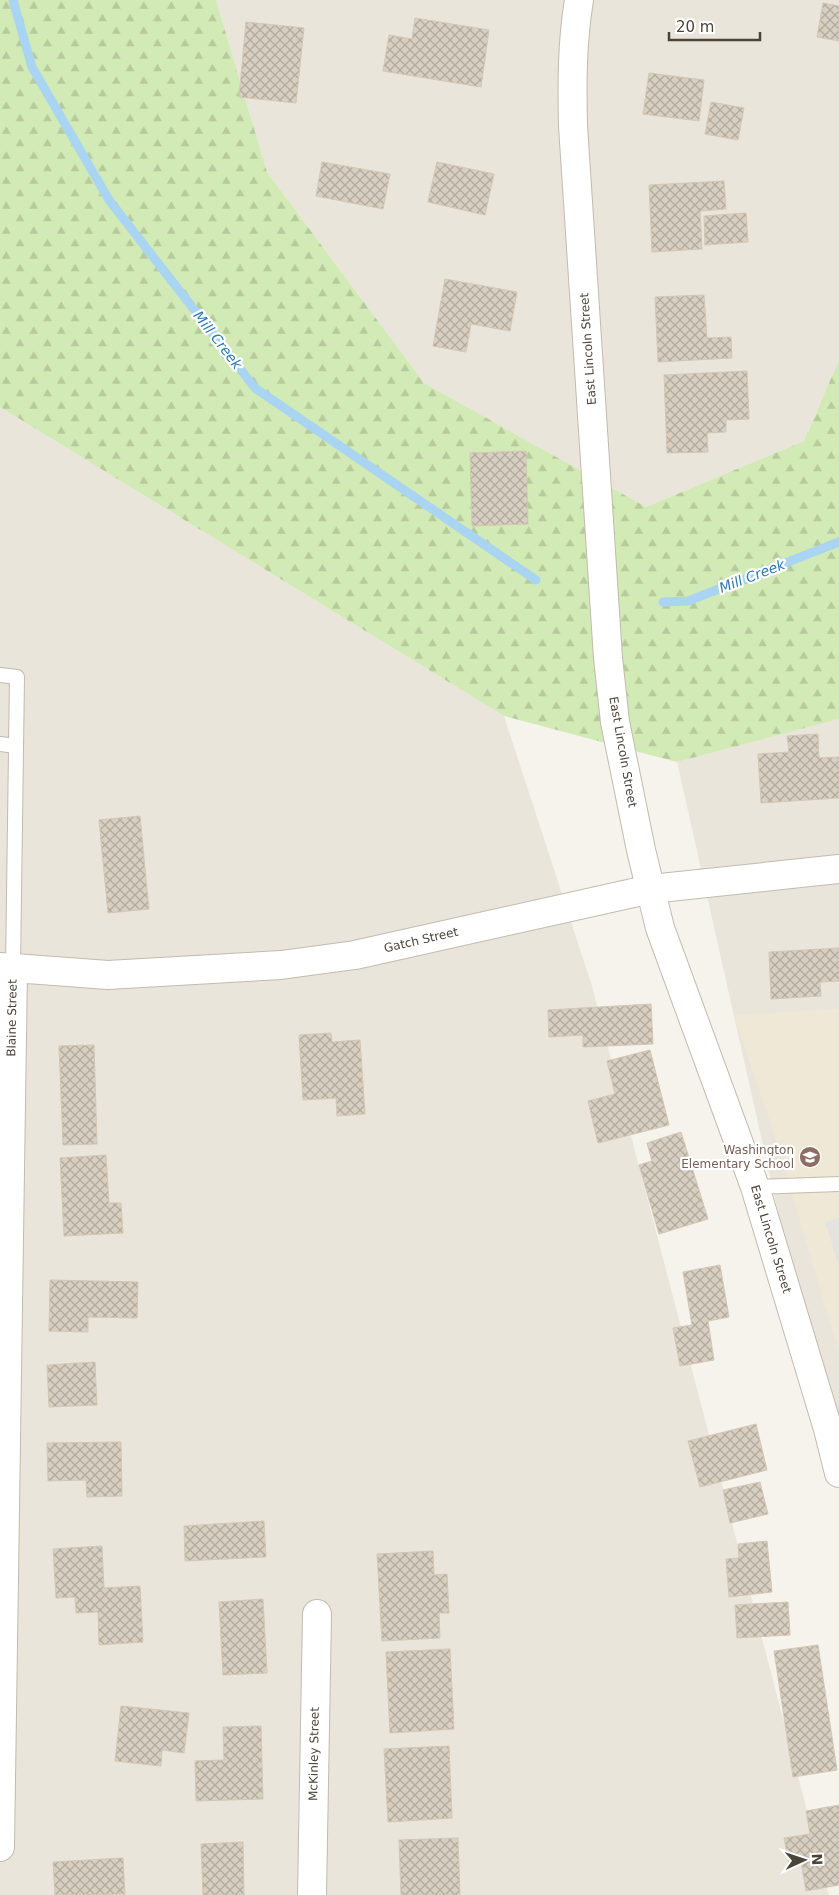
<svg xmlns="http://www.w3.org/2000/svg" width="839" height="1895" font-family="'DejaVu Sans',sans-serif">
<defs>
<pattern id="forest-firs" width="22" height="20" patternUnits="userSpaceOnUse" patternTransform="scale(1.25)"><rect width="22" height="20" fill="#d2eab5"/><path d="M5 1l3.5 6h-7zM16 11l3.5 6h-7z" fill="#b6ca9c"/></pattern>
<pattern id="building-cross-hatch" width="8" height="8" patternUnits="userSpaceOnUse" patternTransform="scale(1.25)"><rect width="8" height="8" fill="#d8cfc1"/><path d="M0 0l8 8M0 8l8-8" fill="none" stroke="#b1aa9e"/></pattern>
</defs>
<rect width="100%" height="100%" fill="#f6f3ec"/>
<!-- residential -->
<path fill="#eae5da" d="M216,0H839V360L804,441L646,507L424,383L267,172Z
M0,407L504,716L592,986L829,1895H0Z
M839,719V1484L677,762Z"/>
<!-- education -->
<path fill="#efe8d6" d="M839,1009V1352L772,1127L734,1015Z"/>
<!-- forest -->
<path fill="url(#forest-firs)" d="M0,0H216L267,172L424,383L646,507L804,441L839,360V719L677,762L504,716L0,407Z"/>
<!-- parking -->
<path fill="#e5e3e0" d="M839,1218V1266L825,1222Z"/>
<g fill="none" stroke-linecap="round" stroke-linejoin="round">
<!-- stream -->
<path stroke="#a9d4f2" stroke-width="9" d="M13,0L32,67L109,200L255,388L536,580
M663,602L688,601L839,542"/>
</g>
<!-- building -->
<path fill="url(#building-cross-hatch)" stroke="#d3c7b4" d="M823,3L839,6V41L817,37Z
M415,18L489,30L481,87L383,71L389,35L412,39Z
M246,22L304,28L296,103L239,97Z
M649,73L704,80L699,121L643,114Z
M711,102L744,108L738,140L705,134Z
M322,162L390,174L383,209L316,196Z
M437,162L494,174L485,215L428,202Z
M724,181L726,209L700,211L702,249L652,252L649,185Z
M746,213L748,242L705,245L704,216Z
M445,279L517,292L510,331L471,324L466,352L433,346Z
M704,295L707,338L731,337L732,358L658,362L655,297Z
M747,371L749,419L726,420V432L707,433L708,452L667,453L664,375Z
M526,451L528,524L472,526L470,453Z
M818,734L819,758L839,757V798L761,803L758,754L789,752L787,736Z
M140,816L149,909L108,913L99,820Z
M839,948V981L820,982L821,996L771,999L769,952Z
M651,1004L653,1044L583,1047V1035L549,1037L548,1010Z
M331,1033L332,1042L360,1040L365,1114L337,1116L336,1098L303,1100L299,1035Z
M94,1045L97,1144L63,1145L59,1046Z
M650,1050L669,1125L598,1143L588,1101L615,1094L607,1061Z
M681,1132L708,1219L659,1234L639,1165L652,1161L647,1143Z
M106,1155L109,1203H121L123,1233L64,1236L60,1158Z
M720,1265L729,1317L708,1321L714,1360L680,1366L673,1328L692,1325L683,1272Z
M50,1280L138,1282L137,1318L88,1317V1332L49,1331Z
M95,1362L97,1405L49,1407L47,1365Z
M756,1424L767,1470L700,1487L688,1441Z
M121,1442L122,1496L87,1497L86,1480L48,1481L47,1443Z
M760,1482L768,1514L730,1523L723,1490Z
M264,1521L266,1557L185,1561L184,1526Z
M767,1541L772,1592L729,1597L726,1559L739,1558L738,1544Z
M102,1546L104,1588L140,1586L143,1642L99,1645L98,1612L76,1613L75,1597L56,1598L53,1549Z
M433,1551L434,1575L447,1574L449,1613H439L440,1638L382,1641L377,1554Z
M263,1599L267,1673L223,1675L219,1602Z
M788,1602L790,1635L737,1638L735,1605Z
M818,1645L837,1770L793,1777L774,1651Z
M450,1649L454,1729L390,1733L386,1652Z
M121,1706L189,1713L184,1753L162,1750L161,1766L115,1761Z
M261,1726L263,1799L196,1801L195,1761L224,1760L223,1727Z
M449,1746L452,1818L388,1822L384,1749Z
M839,1805V1885L806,1891L801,1861L789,1863L784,1838L810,1834L806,1811Z
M458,1838L460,1895H401L399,1840Z
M243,1842L244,1895H203L201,1844Z
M123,1858L125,1894L55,1895L53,1862Z"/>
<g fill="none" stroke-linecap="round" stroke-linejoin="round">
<!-- service casing -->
<g stroke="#c2bbae" stroke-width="16">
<path id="service" d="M0,675L17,677L13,968
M0,744L16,746
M755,1187L839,1184"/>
</g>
<!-- minor casing -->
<g stroke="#c2bbae" stroke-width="30">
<path id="minor" d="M0,967L108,975L281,965L355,955L651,889L839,869
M0,1847L13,968
M312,1895L317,1614"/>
</g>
<!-- tertiary casing -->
<g stroke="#c2bbae" stroke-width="30">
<path id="tertiary" d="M579,0C572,42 572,84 573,126L608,658L615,722L641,850L660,928L755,1187L828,1429L839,1473"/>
</g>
<!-- service -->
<use href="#service" stroke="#fff" stroke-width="14"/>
<!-- minor -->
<use href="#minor" stroke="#fff" stroke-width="28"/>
<!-- tertiary -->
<use href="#tertiary" stroke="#fff" stroke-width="28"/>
</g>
<!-- icons -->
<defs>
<g id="school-disc" transform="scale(1.125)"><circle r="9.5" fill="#8d6e63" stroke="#fff"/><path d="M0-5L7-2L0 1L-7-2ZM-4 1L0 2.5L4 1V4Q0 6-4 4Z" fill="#fff"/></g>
</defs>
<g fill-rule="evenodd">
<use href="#school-disc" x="810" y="1157"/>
</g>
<g text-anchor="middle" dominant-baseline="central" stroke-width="4.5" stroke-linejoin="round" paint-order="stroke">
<!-- street labels -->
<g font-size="12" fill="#4b4439" stroke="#fff">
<text transform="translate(588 349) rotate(-94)">East Lincoln Street</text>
<text transform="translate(623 752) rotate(80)">East Lincoln Street</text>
<text transform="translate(421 940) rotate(-13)">Gatch Street</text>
<text transform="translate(12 1018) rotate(-89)">Blaine Street</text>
<text transform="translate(771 1239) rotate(73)">East Lincoln Street</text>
<text transform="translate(314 1754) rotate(-89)">McKinley Street</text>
</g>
<!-- education labels -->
<g font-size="12" fill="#785e54" stroke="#fff" text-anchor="end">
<text x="794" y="1150">Washington<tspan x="794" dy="14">Elementary School</tspan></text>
</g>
<!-- water labels -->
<g font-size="14" font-style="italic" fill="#2e7ab2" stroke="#fff">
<text transform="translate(218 340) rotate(52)">Mill Creek</text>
<text transform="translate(752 576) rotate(-21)">Mill Creek</text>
</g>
</g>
<!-- north arrow -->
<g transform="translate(804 1860) rotate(87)" stroke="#ffffff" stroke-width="4" paint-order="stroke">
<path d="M0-4L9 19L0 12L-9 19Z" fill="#4b4439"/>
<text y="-8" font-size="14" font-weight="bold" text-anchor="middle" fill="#4b4439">N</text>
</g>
<!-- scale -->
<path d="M669 32v8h91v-8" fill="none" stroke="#4b4439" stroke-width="2.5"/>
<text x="676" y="32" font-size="15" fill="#4b4439" stroke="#ffffff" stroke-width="4" paint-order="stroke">20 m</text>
</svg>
